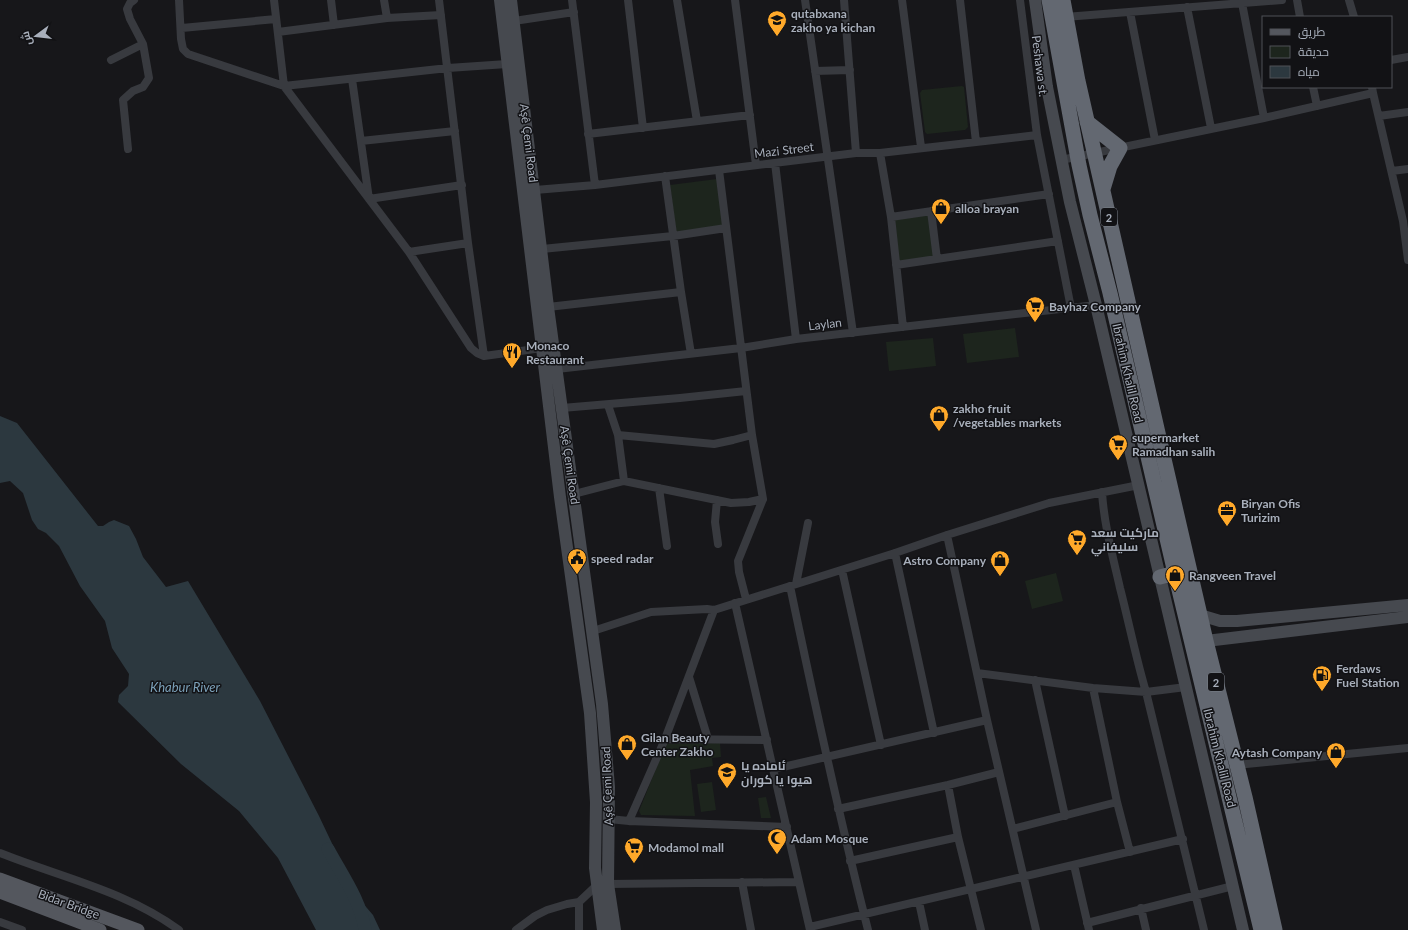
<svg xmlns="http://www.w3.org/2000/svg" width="1408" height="930" font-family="Lato,Cairo,sans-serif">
<rect width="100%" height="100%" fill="#17171a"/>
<!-- green -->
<path fill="#1d251d" d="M962,86L964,87L968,127L965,130L927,134L925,132L920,93L922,90Z
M717,179L723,227L676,232L670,185Z
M929,215L934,257L899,261L895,220Z
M1015,328L1019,357L967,363L963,334Z
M933,338L936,366L889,371L886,342Z
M1056,573L1063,601L1032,609L1025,581Z
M720,743L721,757L712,758L713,766L690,770L695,816L641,815L639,811L666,744Z
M712,782L716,810L701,812L697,784Z
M766,797L771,818H761L758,798Z"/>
<!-- water -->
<path fill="#2c383f" d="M0,416L17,423L98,526H103L109,522L114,520L129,526L136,539L143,557L166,587L188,581L260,701L319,816L338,856L335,871L373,915L380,930H316L278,858L239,811L181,764L118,702L119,695L128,686L129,674L112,648L105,621L80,586L59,546L46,533L38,529L32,520L23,493L10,481L0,483Z"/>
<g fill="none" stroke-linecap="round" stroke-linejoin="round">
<!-- river -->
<path stroke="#2c383f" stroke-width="13" d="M328,849C342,875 361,901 365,930"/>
<!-- street -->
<path stroke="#383a3f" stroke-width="8" d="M179,0L181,39L183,49L188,54L284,86L448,68L507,64
M274,0L284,86L409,252L471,348L477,353L484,356L542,348
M331,0L334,25
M384,0L387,18
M439,0L468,243L484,356
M572,0L595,185
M628,0L643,128
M677,0L697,121
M735,0L756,165
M805,0L853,333
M844,0L856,153
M902,0L921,147
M960,0L976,142
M1020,0L1037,135L1071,308
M1297,0L1300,17
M1349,0L1354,17
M1242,3L1264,118
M1187,7L1211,128
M1130,12L1155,140
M1065,17L1282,0
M514,21L574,12
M182,28L276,19
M278,32L387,18L441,15
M111,60L143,44
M1391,60L1408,57
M815,71L850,70
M352,79L369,199L462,185
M1313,87L1317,106
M1373,93L1403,221L1408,260
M1379,116L1408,112
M588,134L750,115
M361,141L455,131
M128,149L123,100L133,91L143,87L149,78L143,44L130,19L127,9L130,3L134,0
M880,153L891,217L903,327
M1061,160L1264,118L1373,93L1372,87
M775,163L796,339
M719,170L752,435L763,499L738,561L739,572L746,599
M1392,171L1408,169
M665,176L681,292L691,354
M535,190L595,185L856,153H880L1037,135
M931,211L937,259
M891,217L1049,194
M542,249L673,236L726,228
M409,252L468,243
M896,265L1058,241
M548,307L681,292
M557,369L741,348L796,339L1096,305
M608,405L618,435L624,481
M562,408L680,398L746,391
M618,435L714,444L733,440L752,435
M659,488L667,546
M1102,492C1104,525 1113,557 1120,588C1129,623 1136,658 1146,692L1186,687
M574,494L624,481L731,503L749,502L763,499
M717,500L715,522L718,544
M947,535L987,720L1036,930
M895,553L934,733
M842,570L881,745
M796,584L808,523
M790,586C814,701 839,816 868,930
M735,603L810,930
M593,631L651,612L707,609L714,610L895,553L947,535L1049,503L1139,485
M977,673L1093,688L1146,692L1204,930
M689,677L708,739
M1035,680L1065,816
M1093,688L1117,802L1130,852
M665,739L767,740
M1236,765L1408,748
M774,769L987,720
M948,785L958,837L981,930
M838,809L948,785L999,772
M609,819L629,821L787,827
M629,821L665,739L714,610
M1013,829L1117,802
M0,853C60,877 126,891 179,930
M850,861L958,837
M1074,865L1089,930
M742,882L751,930
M608,884L799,882
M919,902L925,930
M1141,908L1146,930
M0,922L22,930
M1087,923L1233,886
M810,927L1183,839
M516,930L535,916L547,910L567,904L579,902L596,886
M579,930V902"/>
<!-- secondary -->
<path stroke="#46494f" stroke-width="12" d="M500,0L560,497L590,713L596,802L595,868L603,930
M511,0L548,307L602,704L609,787L608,884L615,930
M1035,0L1047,87L1070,202L1096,305L1243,930
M1200,615L1220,621H1237L1408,605
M1206,641L1408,617"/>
<!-- primary -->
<path stroke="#54575e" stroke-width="13" d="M0,879L138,930
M0,892L100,930"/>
<!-- highway -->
<path stroke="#636871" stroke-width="15" d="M1049,0L1079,165L1090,215L1110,293L1175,573L1261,930
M1063,0L1078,81L1158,433L1206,641L1245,797L1275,930
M1087,122L1120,148L1110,166L1103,189
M1160,577L1175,573"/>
</g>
<!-- icons -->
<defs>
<g id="school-pin" transform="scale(1)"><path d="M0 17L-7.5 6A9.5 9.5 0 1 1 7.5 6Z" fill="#ffa92a" stroke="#121215"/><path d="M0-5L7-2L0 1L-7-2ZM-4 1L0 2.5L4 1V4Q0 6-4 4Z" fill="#111"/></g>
<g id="shop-pin" transform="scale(1)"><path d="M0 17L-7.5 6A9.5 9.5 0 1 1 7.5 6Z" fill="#ffa92a" stroke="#121215"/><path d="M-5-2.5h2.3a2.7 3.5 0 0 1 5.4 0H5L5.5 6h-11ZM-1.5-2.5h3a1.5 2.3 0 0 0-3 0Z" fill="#111"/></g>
<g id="supermarket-pin" transform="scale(1)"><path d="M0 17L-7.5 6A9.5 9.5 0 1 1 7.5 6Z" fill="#ffa92a" stroke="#121215"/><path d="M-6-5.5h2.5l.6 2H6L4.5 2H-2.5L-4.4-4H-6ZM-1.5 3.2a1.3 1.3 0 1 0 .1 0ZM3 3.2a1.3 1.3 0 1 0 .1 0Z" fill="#111"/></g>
<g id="restaurant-pin" transform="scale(1)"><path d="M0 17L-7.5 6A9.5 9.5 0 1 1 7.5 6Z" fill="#ffa92a" stroke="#121215"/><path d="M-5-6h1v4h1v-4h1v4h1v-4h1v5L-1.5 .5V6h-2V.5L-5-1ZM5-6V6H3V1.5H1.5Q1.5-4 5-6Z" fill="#111"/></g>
<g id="office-pin" transform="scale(1)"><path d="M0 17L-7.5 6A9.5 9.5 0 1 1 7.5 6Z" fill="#ffa92a" stroke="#121215"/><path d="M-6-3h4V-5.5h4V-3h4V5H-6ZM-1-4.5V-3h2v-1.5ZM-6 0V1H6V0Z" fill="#111"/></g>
<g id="civic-pin" transform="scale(1)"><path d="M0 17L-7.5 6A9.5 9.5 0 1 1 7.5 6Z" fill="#ffa92a" stroke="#121215"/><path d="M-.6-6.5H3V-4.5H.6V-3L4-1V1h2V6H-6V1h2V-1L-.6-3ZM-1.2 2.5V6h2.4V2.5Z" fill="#111"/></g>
<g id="fuel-pin" transform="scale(1)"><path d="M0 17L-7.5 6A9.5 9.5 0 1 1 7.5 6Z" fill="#ffa92a" stroke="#121215"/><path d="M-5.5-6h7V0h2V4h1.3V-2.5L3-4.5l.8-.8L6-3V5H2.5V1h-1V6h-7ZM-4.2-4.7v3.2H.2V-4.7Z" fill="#111"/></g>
<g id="mosque-pin" transform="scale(1)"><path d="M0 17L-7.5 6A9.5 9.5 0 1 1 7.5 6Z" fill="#ffa92a" stroke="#121215"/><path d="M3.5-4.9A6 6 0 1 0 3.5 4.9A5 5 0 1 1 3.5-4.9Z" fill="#111"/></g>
</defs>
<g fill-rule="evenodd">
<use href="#school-pin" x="777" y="20"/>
<use href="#shop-pin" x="941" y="208"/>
<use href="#supermarket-pin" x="1035" y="306"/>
<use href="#restaurant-pin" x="512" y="352"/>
<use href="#shop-pin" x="939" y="415"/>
<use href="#supermarket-pin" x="1118" y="444"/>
<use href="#office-pin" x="1227" y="510"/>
<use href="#supermarket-pin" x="1077" y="539"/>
<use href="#civic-pin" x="577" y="558"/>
<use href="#shop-pin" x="1000" y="560"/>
<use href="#shop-pin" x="1175" y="575"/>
<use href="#fuel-pin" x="1322" y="675"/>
<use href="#shop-pin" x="627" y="744"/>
<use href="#shop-pin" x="1336" y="752"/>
<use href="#school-pin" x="727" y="772"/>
<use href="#mosque-pin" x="777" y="838"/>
<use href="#supermarket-pin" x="634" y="847"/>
</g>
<g text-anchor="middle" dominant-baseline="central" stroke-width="3" stroke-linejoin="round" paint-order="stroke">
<!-- shield labels -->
<g fill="#121215" stroke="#7b8089" stroke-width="1">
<rect x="1101" y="208" width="16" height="18" rx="3"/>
<rect x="1208" y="673" width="16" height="18" rx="3"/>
</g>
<g font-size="11" font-weight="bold" fill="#a8afbb">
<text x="1109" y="217">2</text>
<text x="1216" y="682">2</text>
</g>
<!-- poi labels -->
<g font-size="12" font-weight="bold" fill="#a8afbb" stroke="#121215" text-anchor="start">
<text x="791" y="13">qutabxana<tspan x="791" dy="14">zakho ya kichan</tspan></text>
<text x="955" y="208">alloa brayan</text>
<text x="1049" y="306">Bayhaz Company</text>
<text x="526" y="345">Monaco<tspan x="526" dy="14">Restaurant</tspan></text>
<text x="953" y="408">zakho fruit<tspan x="953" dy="14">/vegetables markets</tspan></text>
<text x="1132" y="437">supermarket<tspan x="1132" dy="14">Ramadhan salih</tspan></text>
<text x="1241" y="503">Biryan Ofis<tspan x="1241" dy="14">Turizim</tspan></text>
<text x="1091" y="532">ماركيت سعد<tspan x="1091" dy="14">سليفاني</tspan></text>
<text x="591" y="558">speed radar</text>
<text x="986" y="560" text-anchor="end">Astro Company</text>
<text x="1189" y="575">Rangveen Travel</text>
<text x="1336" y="668">Ferdaws<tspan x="1336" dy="14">Fuel Station</tspan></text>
<text x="641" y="737">Gilan Beauty<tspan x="641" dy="14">Center Zakho</tspan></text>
<text x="1322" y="752" text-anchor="end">Aytash Company</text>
<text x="741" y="765">ئاماده یا<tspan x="741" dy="14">هیوا یا کوران</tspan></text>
<text x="791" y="838">Adam Mosque</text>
<text x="648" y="847">Modamol mall</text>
</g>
<!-- street labels -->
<g font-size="12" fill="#a8afbb" stroke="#121215">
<text transform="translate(1040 66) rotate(83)">Peshawa st.</text>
<text transform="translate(529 143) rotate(83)">Aşê Çemi Road</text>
<text transform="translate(784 150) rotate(-7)">Mazi Street</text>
<text transform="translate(825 324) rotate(-7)">Laylan</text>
<text transform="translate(1128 373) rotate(77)">Ibrahim Khalil Road</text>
<text transform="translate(570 465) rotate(82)">Aşê Çemi Road</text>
<text transform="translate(1220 758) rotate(76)">Ibrahim Khalil Road</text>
<text transform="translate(607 786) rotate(-92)">Aşê Çemi Road</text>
<text transform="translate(69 904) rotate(20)">Bidar Bridge</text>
</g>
<!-- water labels -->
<g font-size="13" font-style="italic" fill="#7ca1b9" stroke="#121215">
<text x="185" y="687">Khabur River</text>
</g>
</g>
<!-- legend -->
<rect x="1262" y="16" width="130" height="72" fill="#121215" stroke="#4e5157"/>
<rect x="1270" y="29" width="20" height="6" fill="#54575e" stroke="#4e5157"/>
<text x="1298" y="36" font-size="12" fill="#a8afbb">طريق</text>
<rect x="1270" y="46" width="20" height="12" fill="#1d251d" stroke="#4e5157"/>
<text x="1298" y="56" font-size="12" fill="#a8afbb">حديقة</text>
<rect x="1270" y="66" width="20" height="12" fill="#2c383f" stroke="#4e5157"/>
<text x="1298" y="76" font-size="12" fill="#a8afbb">مياه</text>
<!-- north arrow -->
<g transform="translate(36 36) rotate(255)" stroke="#121215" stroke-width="3" paint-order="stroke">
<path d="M0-3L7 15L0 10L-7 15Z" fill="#a8afbb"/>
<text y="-6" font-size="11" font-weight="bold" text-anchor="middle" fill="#a8afbb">ش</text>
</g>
</svg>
